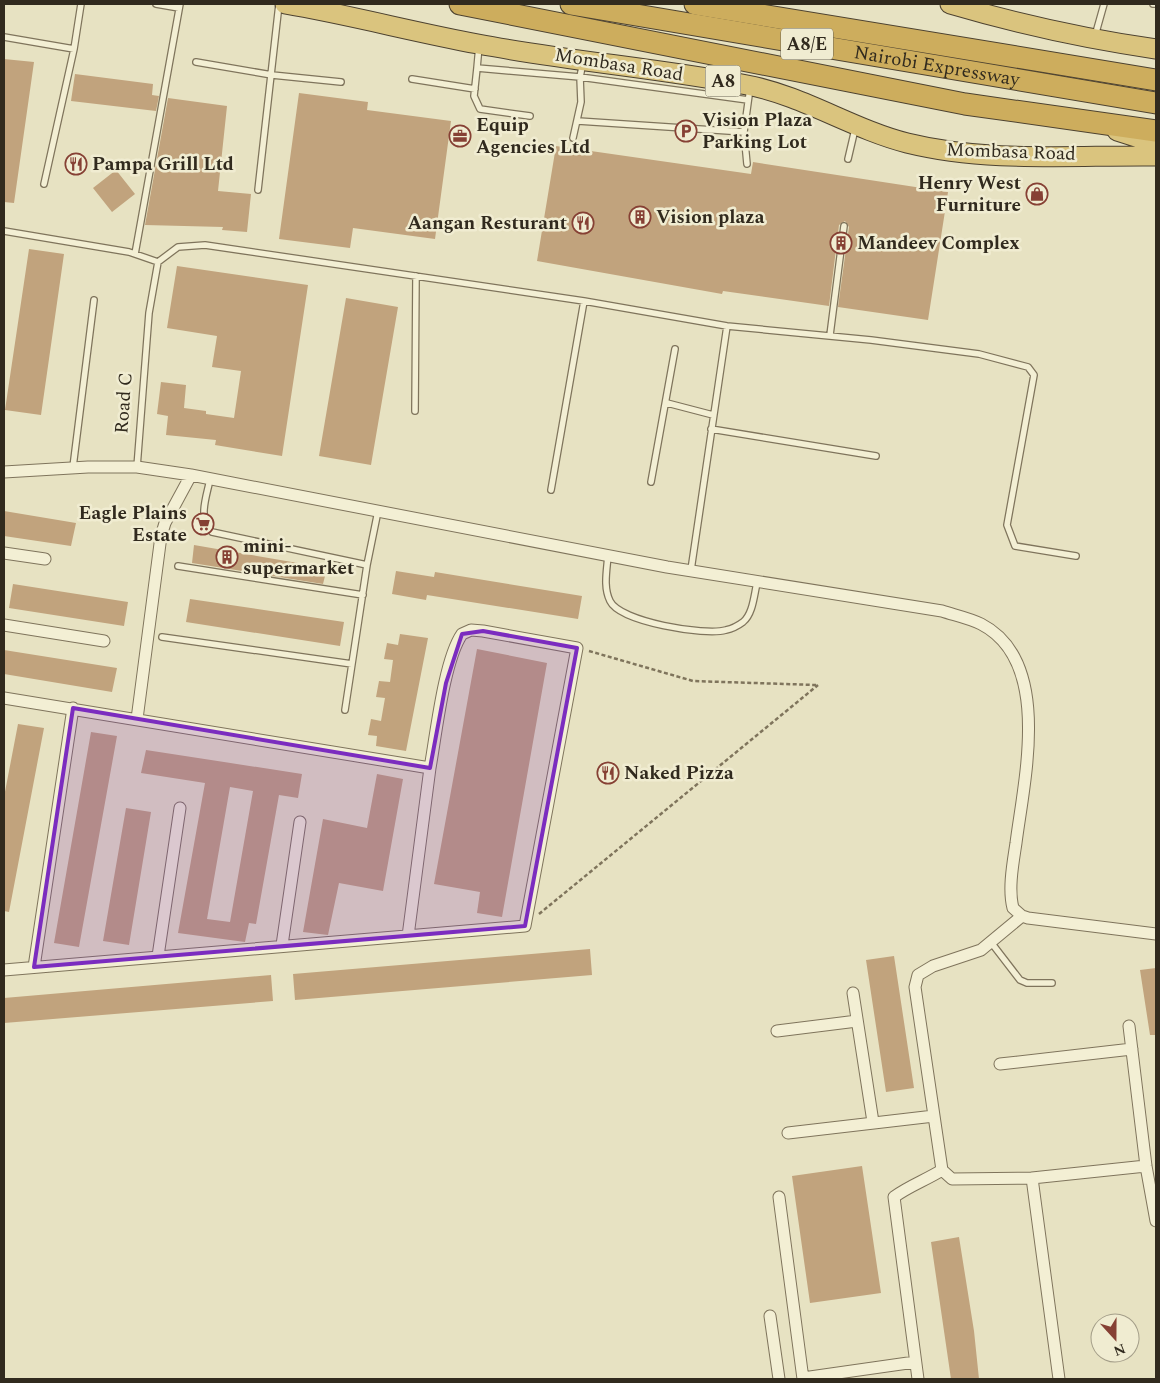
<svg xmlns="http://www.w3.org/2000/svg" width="1160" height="1383" font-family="Spectral,serif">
<rect width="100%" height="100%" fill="#e7e2c2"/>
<!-- building -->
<path fill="#c1a37d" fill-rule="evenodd" d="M4,59L34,62L14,203L4,202Z
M75,74L153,84L152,95L159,96L156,111L71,101Z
M299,93L368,102L367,110L451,121L435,239L353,228L350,248L279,239Z
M168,98L227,106L218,191L251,194L247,232L222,230L223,227L145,225Z
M556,146L751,174L753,162L948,192L928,320L838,307L849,227L845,221L839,225L829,306L723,291L722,294L537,261Z
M116,170L135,194L112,212L93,188Z
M29,249L64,254L41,415L5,410Z
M177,266L308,285L282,456L215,445L216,440L166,435L168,416L157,414L161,382L186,385L184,408L206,411V414L234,418L241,371L212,367L217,336L167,328Z
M346,298L398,307L371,465L319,456Z
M4,511L76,523L71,546L4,536Z
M194,545L327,568L323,584L192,563Z
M396,571L434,577L435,572L582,596L578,619L427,595L426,600L392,594Z
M13,584L128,602L124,626L9,608Z
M190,599L344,622L340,646L186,622Z
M400,634L428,638L406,751L376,746L377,736L368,735L371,719L381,721L385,698L376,697L379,681L390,682L393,660L384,659L387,643L398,645Z
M477,649L547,663L502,917L477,913L480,892L434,884Z
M4,650L117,668L112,692L4,674Z
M18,724L44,728L9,912L4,911V797Z
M91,732L117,736L79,947L54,943Z
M146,750L302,774L298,798L279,795L256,924L249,923L245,942L178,933L205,783L141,773ZM230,787L253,791L230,922L207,919Z
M377,774L403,779L383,891L339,883L328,935L303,932L323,819L367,828Z
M126,808L151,812L129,945L103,941Z
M590,949L592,975L295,1000L293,974Z
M894,956L914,1088L886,1092L866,960Z
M1156,968V1035H1150L1140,970Z
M271,975L273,1001L4,1023V998Z
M862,1166L881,1293L810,1303L792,1176Z
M959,1237L974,1331L979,1379H951L931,1242Z"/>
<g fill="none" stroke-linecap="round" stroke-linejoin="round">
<!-- service casing -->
<g stroke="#7f745c" stroke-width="8">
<path id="service" d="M156,4L179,8
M1153,4H1156
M1095,36L1104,4
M4,37L74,49
M479,46L477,68L580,77L583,62
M196,62L272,75L341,82
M477,68L474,96L480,109L530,116
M412,79L475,89
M578,121L744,132
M573,138L581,102L580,77L748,100
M848,159L855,129
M747,164L744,132L750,88
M44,184L74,49L81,4
M258,190L279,4
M4,231L129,252L158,262
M135,254L180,4
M830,335L844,226
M667,403L713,415
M415,411L416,276
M711,429L876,456
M73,467L94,300
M137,467L149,313L158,262L178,247L205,245L584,301L727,326L871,340L979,354L1028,367L1034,375L1007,525L1015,546L1076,556
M210,479C207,496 197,518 212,532L367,565
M651,482L675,349
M551,490L584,301
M608,555C607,570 603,587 610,601C620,622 705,636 726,630C731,629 739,625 743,622C753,614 754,595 757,583
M178,566L363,595
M691,570L727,326
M162,637L352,664
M345,710L367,565L378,511
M990,941L1020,980L1027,983H1052"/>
</g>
<!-- minor casing -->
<g stroke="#7f745c" stroke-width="13">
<path id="minor" d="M4,472L88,467H137L191,475L667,567L942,611C954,615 969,618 981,624C1053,661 1024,780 1016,843C1013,863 1008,889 1013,908L1022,916L1028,918L1156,934
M4,553L45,559
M4,625L104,641
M4,698L430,768L408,936
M137,719L161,536L165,523L191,475
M1022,916L981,950L933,966L918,975L915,987L942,1170L952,1179L1032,1178L1146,1166
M282,945L300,822
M158,956L180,808
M34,967L73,708
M4,970L525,926L577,648L483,631L471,630L462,634C444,660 436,735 430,768
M853,993L873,1122
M1129,1026L1146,1166L1156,1221
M777,1031L857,1021
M1000,1064L1132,1049
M788,1133L934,1116
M1032,1178L1059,1379
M779,1197L803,1379
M770,1316L779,1379
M803,1378L915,1362
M918,1379L894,1197C909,1186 926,1180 942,1170"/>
</g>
<!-- trunk casing -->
<g stroke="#4d4230" stroke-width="21">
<path id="trunk" d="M285,4C350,15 413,32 478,44C567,61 658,68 747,85C804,96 852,129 907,143C988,163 1074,155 1156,156
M950,4C1018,24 1086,39 1156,49
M1117,131L1139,138L1156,149"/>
</g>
<!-- motorway casing -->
<g stroke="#4d4230" stroke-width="23">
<g id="motorway">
<path d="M460,4L965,104L1156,131"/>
<path id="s1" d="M571,4L1156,103"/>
<path d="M695,4L1156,80"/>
</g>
</g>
<!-- path -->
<path stroke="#7f745c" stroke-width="2.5" stroke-dasharray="4 2.5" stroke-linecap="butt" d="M589,651L693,681L816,685
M539,914L818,685"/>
<!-- service -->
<use href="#service" stroke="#f3efd4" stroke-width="5.5"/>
<!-- minor -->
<use href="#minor" stroke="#f3efd4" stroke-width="11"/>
<!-- trunk -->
<use href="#trunk" stroke="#dac47e" stroke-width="19"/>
<!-- motorway -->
<use href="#motorway" stroke="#cdad5d" stroke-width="21"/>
</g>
<!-- marked area -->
<path fill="#7b2cbf" fill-opacity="0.2" stroke="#7b2cbf" stroke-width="4" stroke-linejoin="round" d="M483,631L577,648L525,926L34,967L73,708L430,768L446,683L462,634Z"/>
<!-- icons -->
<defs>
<g id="parking-ring" transform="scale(1.125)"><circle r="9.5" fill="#f0ecd1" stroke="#864034" stroke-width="1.5"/><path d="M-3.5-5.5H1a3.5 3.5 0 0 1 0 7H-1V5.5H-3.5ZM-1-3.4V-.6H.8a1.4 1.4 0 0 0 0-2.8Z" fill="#864034"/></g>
<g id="office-ring" transform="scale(1.125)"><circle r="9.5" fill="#f0ecd1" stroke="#864034" stroke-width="1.5"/><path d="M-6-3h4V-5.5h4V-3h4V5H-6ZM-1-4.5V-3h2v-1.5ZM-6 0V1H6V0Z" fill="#864034"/></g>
<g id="restaurant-ring" transform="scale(1.125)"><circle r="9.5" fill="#f0ecd1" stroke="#864034" stroke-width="1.5"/><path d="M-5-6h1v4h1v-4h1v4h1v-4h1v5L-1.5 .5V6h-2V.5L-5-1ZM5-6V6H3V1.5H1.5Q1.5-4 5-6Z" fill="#864034"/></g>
<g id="shop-ring" transform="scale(1.125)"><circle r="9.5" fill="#f0ecd1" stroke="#864034" stroke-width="1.5"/><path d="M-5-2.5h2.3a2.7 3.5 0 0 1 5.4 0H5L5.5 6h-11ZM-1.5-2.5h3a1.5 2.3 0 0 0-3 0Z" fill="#864034"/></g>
<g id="building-ring" transform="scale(1.125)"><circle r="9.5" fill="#f0ecd1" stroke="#864034" stroke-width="1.5"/><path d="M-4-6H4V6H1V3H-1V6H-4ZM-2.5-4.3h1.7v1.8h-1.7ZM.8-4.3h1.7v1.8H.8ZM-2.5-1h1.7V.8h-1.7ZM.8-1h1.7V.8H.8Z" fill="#864034"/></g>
<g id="supermarket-ring" transform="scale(1.125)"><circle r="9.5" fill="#f0ecd1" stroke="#864034" stroke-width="1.5"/><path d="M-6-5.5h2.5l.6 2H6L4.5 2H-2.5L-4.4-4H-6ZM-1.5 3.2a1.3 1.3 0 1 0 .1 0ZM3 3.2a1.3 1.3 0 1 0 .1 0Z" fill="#864034"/></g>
</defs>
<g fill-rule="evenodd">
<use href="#parking-ring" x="686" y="131"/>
<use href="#office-ring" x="460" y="136"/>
<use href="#restaurant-ring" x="76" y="164"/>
<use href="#shop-ring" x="1037" y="194"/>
<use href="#building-ring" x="640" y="217"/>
<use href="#restaurant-ring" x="583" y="223"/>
<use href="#building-ring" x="841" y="243"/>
<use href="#supermarket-ring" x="203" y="524"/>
<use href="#building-ring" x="227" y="557"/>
<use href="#restaurant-ring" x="608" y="773"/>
</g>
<g text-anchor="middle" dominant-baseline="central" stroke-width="5" stroke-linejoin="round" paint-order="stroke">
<!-- shield labels -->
<g fill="#f0ecd1" stroke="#6a6454" stroke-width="1">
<rect x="781" y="28.5" width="52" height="31" rx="4"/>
<rect x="705.5" y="65.5" width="35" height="31" rx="4"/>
</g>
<g font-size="18" font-weight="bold" fill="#312a1e">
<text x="807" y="44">A8/E</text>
<text x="723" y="81">A8</text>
</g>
<!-- street labels -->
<g font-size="19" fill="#312a1e" stroke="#f0ecd1">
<text transform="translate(619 65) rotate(9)">Mombasa Road</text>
<text stroke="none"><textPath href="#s1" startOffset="371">Nairobi Expressway</textPath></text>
<text transform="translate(1011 152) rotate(2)">Mombasa Road</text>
<text transform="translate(124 403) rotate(-86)">Road C</text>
</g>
<!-- poi labels -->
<g font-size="19" font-weight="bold" fill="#312a1e" stroke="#f0ecd1" text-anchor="start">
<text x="702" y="120">Vision Plaza<tspan x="702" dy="22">Parking Lot</tspan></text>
<text x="476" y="125">Equip<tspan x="476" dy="22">Agencies Ltd</tspan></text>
<text x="92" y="164">Pampa Grill Ltd</text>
<text x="1021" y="183" text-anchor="end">Henry West<tspan x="1021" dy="22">Furniture</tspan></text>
<text x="656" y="217">Vision plaza</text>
<text x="567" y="223" text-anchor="end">Aangan Resturant</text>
<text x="857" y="243">Mandeev Complex</text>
<text x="187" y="513" text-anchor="end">Eagle Plains<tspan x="187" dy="22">Estate</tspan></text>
<text x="243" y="546">mini-<tspan x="243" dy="22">supermarket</tspan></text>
<text x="624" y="773">Naked Pizza</text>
</g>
</g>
<!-- border -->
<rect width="1160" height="1383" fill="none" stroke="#312a1e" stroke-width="10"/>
<!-- north arrow -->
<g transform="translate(1115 1338) rotate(159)"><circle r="24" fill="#f0ecd1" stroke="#a49e89"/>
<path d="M0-4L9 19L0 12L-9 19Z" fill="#864034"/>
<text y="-8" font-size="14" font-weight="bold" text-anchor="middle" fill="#312a1e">N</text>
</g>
</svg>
